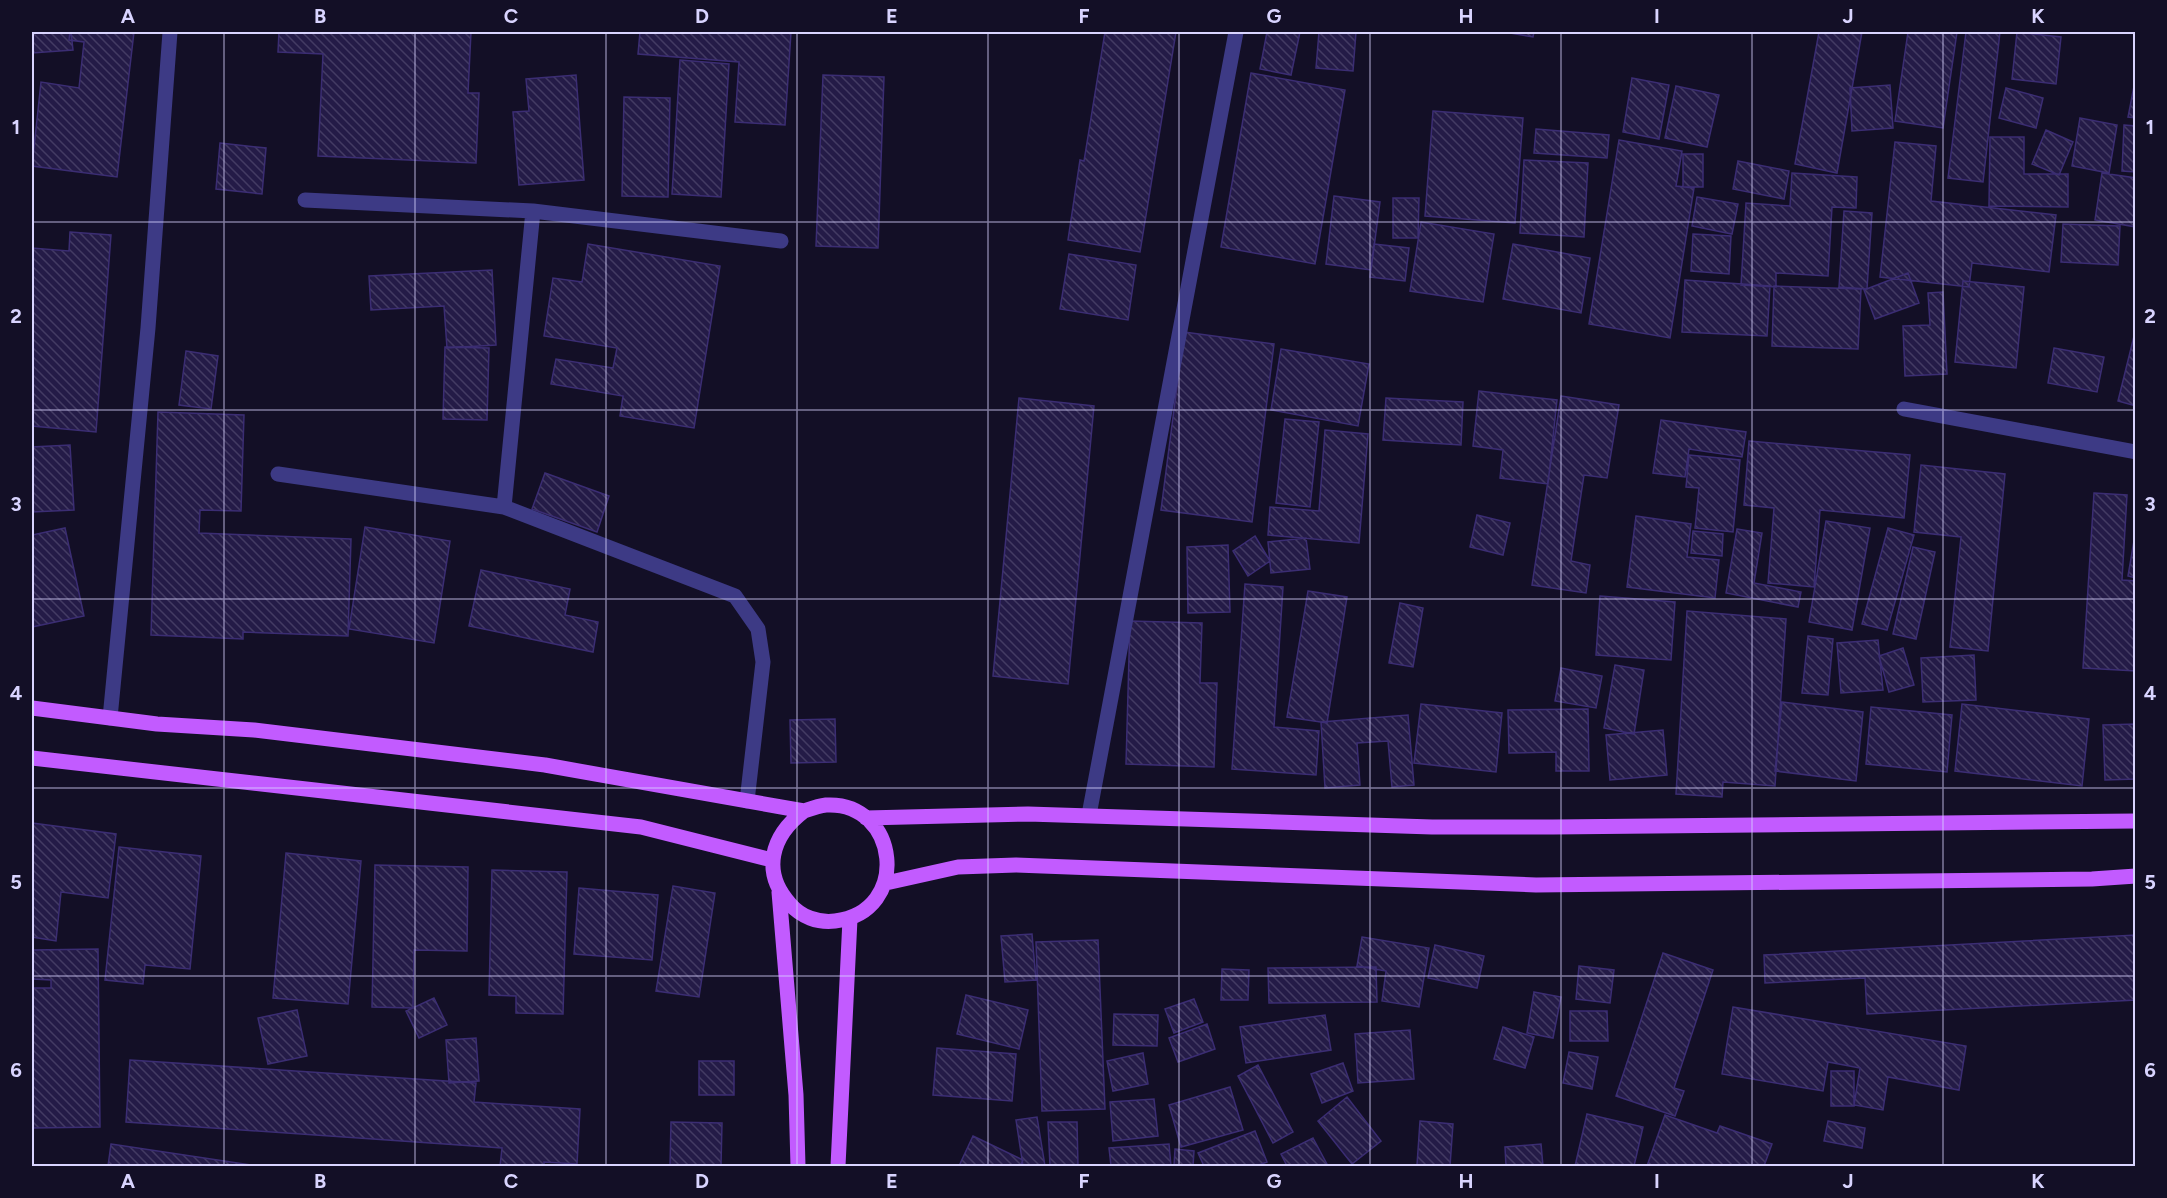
<svg xmlns="http://www.w3.org/2000/svg" width="2167" height="1198" font-family="Figtree,sans-serif">
<defs>
<pattern id="building-back-hatch" width="6" height="6" patternUnits="userSpaceOnUse" patternTransform="scale(1.5)"><rect width="6" height="6" fill="#241b47"/><path d="M-1 5l2 2M0 0l6 6M5-1l2 2" fill="none" stroke="#433b63"/></pattern>
</defs>
<rect width="100%" height="100%" fill="#130f26"/>
<!-- building -->
<path fill="url(#building-back-hatch)" stroke="#3b2d73" stroke-width="1.5" d="M32,32H71L73,50L32,53Z
M70,32H134L117,177L32,166L41,82L79,88L84,42L69,40Z
M279,32H471L468,93H479L476,163L318,156L323,54L278,52Z
M640,32H791L785,125L735,122L739,62L638,54Z
M1105,32H1176L1140,252L1068,240L1080,160L1084,161Z
M1267,32H1300L1291,75L1260,69Z
M1319,32H1356L1353,71L1316,68Z
M1504,32H1534L1533,37Z
M1819,32H1862L1837,173L1795,164Z
M1908,32H1957L1943,128L1895,121Z
M1966,32H2000L1983,182L1948,178Z
M2017,32L2061,37L2056,84L2012,79Z
M680,60L729,64L721,197L672,194Z
M1251,73L1345,90L1315,264L1221,247Z
M576,75L584,180L519,185L513,112L529,111L526,79Z
M823,75L884,77L878,248L816,246Z
M2136,76V118L2128,117Z
M1632,78L1669,85L1659,139L1623,132Z
M1890,85L1893,128L1852,131L1850,88Z
M1676,86L1719,95L1707,147L1665,138Z
M2006,88L2043,98L2036,128L1999,118Z
M624,97L670,98L668,197L622,196Z
M1433,111L1523,118L1515,223L1425,216Z
M2080,118L2117,125L2109,173L2072,166Z
M2124,125L2136,126V172L2122,171Z
M1536,129L1609,135L1607,158L1534,153Z
M2046,130L2073,142L2059,175L2032,164Z
M1990,137H2024V174H2068V207L1989,206Z
M1619,140L1682,151L1676,186L1694,188L1670,338L1589,324Z
M1895,142L1936,146L1931,201L2056,215L2049,272L1972,263L1969,287L1880,277Z
M220,143L266,148L262,194L216,189Z
M1683,154H1703V187H1683Z
M1524,160L1588,163L1584,237L1520,233Z
M1738,161L1789,171L1784,199L1733,189Z
M1792,173L1857,177L1856,208L1832,207L1828,276L1776,273V287L1741,285L1746,203L1790,206Z
M2102,173L2136,178V227L2095,220Z
M1334,196L1380,202L1371,270L1326,264Z
M1697,197L1738,204L1732,234L1692,226Z
M1393,198H1419L1418,238H1393Z
M1844,211L1872,213L1867,289L1839,287Z
M1421,222L1494,234L1483,302L1410,291Z
M2063,224L2120,226L2118,265L2061,262Z
M70,232L111,235L96,432L32,426V248L69,251Z
M1693,234L1731,236L1729,274L1691,271Z
M588,244L720,266L694,428L620,416L623,396L551,384L556,359L613,368L617,348L544,336L553,278L582,282Z
M1374,244L1409,248L1405,281L1370,277Z
M1513,244L1590,258L1581,313L1503,299Z
M1069,254L1136,265L1128,320L1060,309Z
M492,270L496,345L447,348L444,306L371,310L369,276Z
M1908,273L1919,303L1875,319L1864,290Z
M1685,280L1770,286L1767,336L1682,332Z
M1963,281L2024,287L2016,368L1955,362Z
M1774,286L1861,289L1858,349L1772,346Z
M1943,292L1947,374L1905,376L1903,326L1930,325L1928,293Z
M2136,328V406L2118,401Z
M1184,332L1274,344L1252,522L1161,510Z
M445,347L489,348L487,420L443,419Z
M2054,348L2104,357L2097,392L2048,383Z
M1281,349L1369,364L1358,426L1271,410Z
M186,351L218,356L211,409L179,405Z
M1479,391L1557,400L1548,484L1500,478L1503,450L1473,446Z
M1561,396L1619,405L1607,478L1584,475L1571,561L1590,565L1586,593L1532,585Z
M1019,398L1094,406L1068,684L993,676Z
M1386,398L1463,402L1461,445L1383,440Z
M158,412L244,415L241,511L200,510L199,533L351,539L348,636L243,632V639L151,635Z
M1285,419L1319,422L1310,507L1276,503Z
M1661,420L1746,432L1742,457L1689,449L1685,477L1653,473Z
M1325,430L1368,434L1359,543L1268,535L1270,507L1319,511Z
M1749,441L1910,455L1904,518L1820,510L1814,587L1768,583L1774,508L1744,505Z
M70,445L74,510L32,512V447Z
M1689,455L1740,460L1733,532L1695,528L1699,488L1686,487Z
M1921,465L2005,474L1988,651L1950,647L1961,537L1914,532Z
M545,473L609,496L597,532L532,509Z
M2094,493L2127,495L2122,580L2136,581V671L2083,668Z
M1477,515L1510,523L1503,555L1470,547Z
M1636,516L1691,524L1687,557L1719,560L1715,598L1627,587Z
M1826,521L1870,528L1852,630L1809,622Z
M365,527L450,541L434,643L349,629Z
M65,528L84,616L32,627V535Z
M1888,528L1914,535L1887,630L1862,624Z
M1737,529L1762,533L1754,583L1801,592L1798,607L1726,593Z
M2136,529V578L2128,576Z
M1693,531L1723,534L1722,556L1691,553Z
M1255,536L1270,561L1248,576L1233,551Z
M1306,538L1310,569L1271,573L1268,542Z
M1228,545L1230,612L1188,613L1187,547Z
M1913,547L1935,552L1916,639L1893,634Z
M481,570L570,589L565,615L598,622L593,652L469,626Z
M1245,584L1283,587L1274,727L1319,731L1316,775L1232,769Z
M1308,591L1347,597L1327,723L1287,717Z
M1600,596L1675,602L1671,660L1596,655Z
M1400,603L1423,608L1413,667L1389,663Z
M1687,611L1786,619L1775,786L1723,782L1722,797L1676,794Z
M1130,621L1202,623L1200,683H1217L1214,767L1126,764Z
M1808,636L1833,639L1828,695L1802,693Z
M1878,640L1883,690L1841,693L1837,643Z
M1903,648L1914,685L1889,692L1879,656Z
M1974,655L1976,700L1923,702L1921,658Z
M1615,665L1644,670L1634,734L1604,728Z
M1561,668L1602,676L1596,708L1555,701Z
M1782,702L1863,712L1856,781L1775,771Z
M1421,704L1502,713L1496,772L1414,763Z
M1962,704L2089,719L2082,786L1955,771Z
M1871,707L1952,715L1947,772L1866,764Z
M1588,709L1589,771H1556V752L1509,753L1508,710Z
M1408,715L1414,785L1392,787L1388,741L1357,743L1360,785L1325,788L1321,722Z
M835,719L836,762L791,763L790,720Z
M2136,724V779L2105,780L2103,725Z
M1663,730L1667,775L1610,780L1606,735Z
M32,823L116,834L108,898L61,892L56,941L32,937Z
M119,847L201,856L190,969L145,965L143,984L105,980Z
M286,853L361,861L348,1004L273,998Z
M375,865L468,867L467,951L414,950L413,1008L372,1007Z
M492,870L567,872L563,1014L516,1013V996L489,995Z
M673,886L715,893L699,997L656,991Z
M579,888L658,895L652,960L574,954Z
M1032,934L1036,980L1005,982L1001,936Z
M2136,935V1000L1867,1014L1865,978L1765,983L1764,955Z
M1362,937L1429,948L1419,1007L1382,1001L1386,971L1357,966Z
M1098,940L1105,1109L1042,1111L1036,942Z
M1435,945L1484,956L1477,988L1428,978Z
M98,949L100,1127L32,1128V988H51V980L33,979L32,950Z
M1663,953L1713,970L1674,1088L1684,1091L1675,1116L1616,1096Z
M1579,966L1614,970L1610,1003L1576,999Z
M1376,967L1377,1002L1269,1003L1268,968Z
M1222,969L1249,970L1248,1000H1221Z
M1534,992L1561,997L1553,1038L1527,1033Z
M966,995L1028,1010L1019,1049L957,1034Z
M434,998L447,1025L419,1038L406,1011Z
M1194,999L1203,1022L1174,1033L1165,1009Z
M1733,1007L1966,1046L1959,1090L1888,1077L1883,1110L1854,1105L1860,1068L1828,1062L1823,1091L1722,1074Z
M297,1010L307,1056L268,1064L258,1018Z
M1570,1011H1607L1608,1041H1570Z
M1114,1014L1158,1015L1157,1046L1113,1045Z
M1325,1015L1331,1050L1246,1063L1240,1027Z
M1207,1024L1215,1049L1178,1062L1169,1038Z
M1503,1027L1534,1037L1525,1068L1494,1059Z
M1410,1030L1414,1079L1358,1083L1355,1034Z
M476,1038L479,1081L449,1083L446,1040Z
M937,1048L1016,1054L1012,1101L933,1095Z
M1569,1052L1598,1057L1592,1089L1563,1083Z
M1143,1053L1148,1084L1113,1091L1107,1061Z
M130,1060L476,1083L474,1102L580,1109L577,1164L544,1162V1166H500L502,1148L126,1122Z
M699,1061H734V1095H699Z
M1343,1063L1353,1091L1322,1103L1311,1074Z
M1258,1065L1293,1132L1273,1143L1238,1076Z
M1831,1071H1854V1106H1831Z
M1230,1087L1243,1130L1181,1147L1169,1105Z
M1347,1097L1381,1141L1352,1164L1318,1121Z
M1154,1099L1158,1136L1113,1141L1110,1102Z
M1587,1114L1643,1127L1634,1166H1575Z
M1665,1115L1717,1133L1720,1126L1772,1144L1764,1166H1647Z
M1037,1117L1045,1166H1023L1016,1120Z
M1420,1121L1453,1124L1450,1166L1417,1165Z
M1828,1121L1865,1128L1862,1148L1824,1141Z
M671,1122L722,1123L721,1166H670Z
M1048,1122H1077L1078,1166H1050Z
M1255,1131L1267,1162L1256,1166H1204L1198,1153Z
M973,1136L1023,1160L1020,1166H959Z
M1313,1138L1328,1166H1287L1281,1154Z
M111,1144L257,1166H108Z
M1169,1144L1171,1166H1111L1109,1148Z
M1541,1144L1543,1166H1506L1505,1147Z
M1175,1149L1194,1151L1193,1166H1174Z"/>
<g fill="none" stroke-linecap="round" stroke-linejoin="round">
<!-- minor -->
<path stroke="#3d3a85" stroke-width="15" d="M305,200L533,211L781,241
M1904,409L2136,452
M278,474L504,507L735,596L758,629L763,662L747,801
M504,507L533,211
M110,718L148,328L170,32
M1089,815L1236,32"/>
<!-- major -->
<path stroke="#c25bff" stroke-width="15" d="M32,708L157,724L254,730L545,765L804,811C810,809 818,806 826,805C899,801 912,912 835,921C818,923 801,917 790,904C761,872 771,836 804,811
M32,758L641,827L772,860
M866,818L1028,814L1432,827H1553L2136,821
M886,883L958,867L1016,865L1536,885L2092,879L2136,876
M779,892L796,1095L798,1166
M838,1166L850,919"/>
</g>
<!-- grid -->
<path fill="none" stroke="#d9d4ff" stroke-width="1.5" stroke-opacity="0.55" d="M224,32V1166M415,32V1166M606,32V1166M797,32V1166M988,32V1166M1179,32V1166M1370,32V1166M1561,32V1166M1752,32V1166M1943,32V1166M32,222H2136M32,410H2136M32,599H2136M32,788H2136M32,976H2136"/>
<!-- border -->
<rect width="2167" height="1198" fill="none" stroke="#130f26" stroke-width="66"/>
<rect x="33" y="33" width="2101" height="1132" fill="none" stroke="#d9d4ff" stroke-width="2"/>
<g font-size="20" text-anchor="middle" font-weight="bold" fill="#d9d4ff">
<text x="128" y="23">A</text>
<text x="320" y="23">B</text>
<text x="511" y="23">C</text>
<text x="702" y="23">D</text>
<text x="892" y="23">E</text>
<text x="1084" y="23">F</text>
<text x="1274" y="23">G</text>
<text x="1466" y="23">H</text>
<text x="1657" y="23">I</text>
<text x="1848" y="23">J</text>
<text x="2038" y="23">K</text>
<text x="16" y="134">1</text>
<text x="2150" y="134">1</text>
<text x="16" y="323">2</text>
<text x="2150" y="323">2</text>
<text x="16" y="511">3</text>
<text x="2150" y="511">3</text>
<text x="16" y="700">4</text>
<text x="2150" y="700">4</text>
<text x="16" y="889">5</text>
<text x="2150" y="889">5</text>
<text x="16" y="1077">6</text>
<text x="2150" y="1077">6</text>
<text x="128" y="1188">A</text>
<text x="320" y="1188">B</text>
<text x="511" y="1188">C</text>
<text x="702" y="1188">D</text>
<text x="892" y="1188">E</text>
<text x="1084" y="1188">F</text>
<text x="1274" y="1188">G</text>
<text x="1466" y="1188">H</text>
<text x="1657" y="1188">I</text>
<text x="1848" y="1188">J</text>
<text x="2038" y="1188">K</text>
</g>
</svg>
